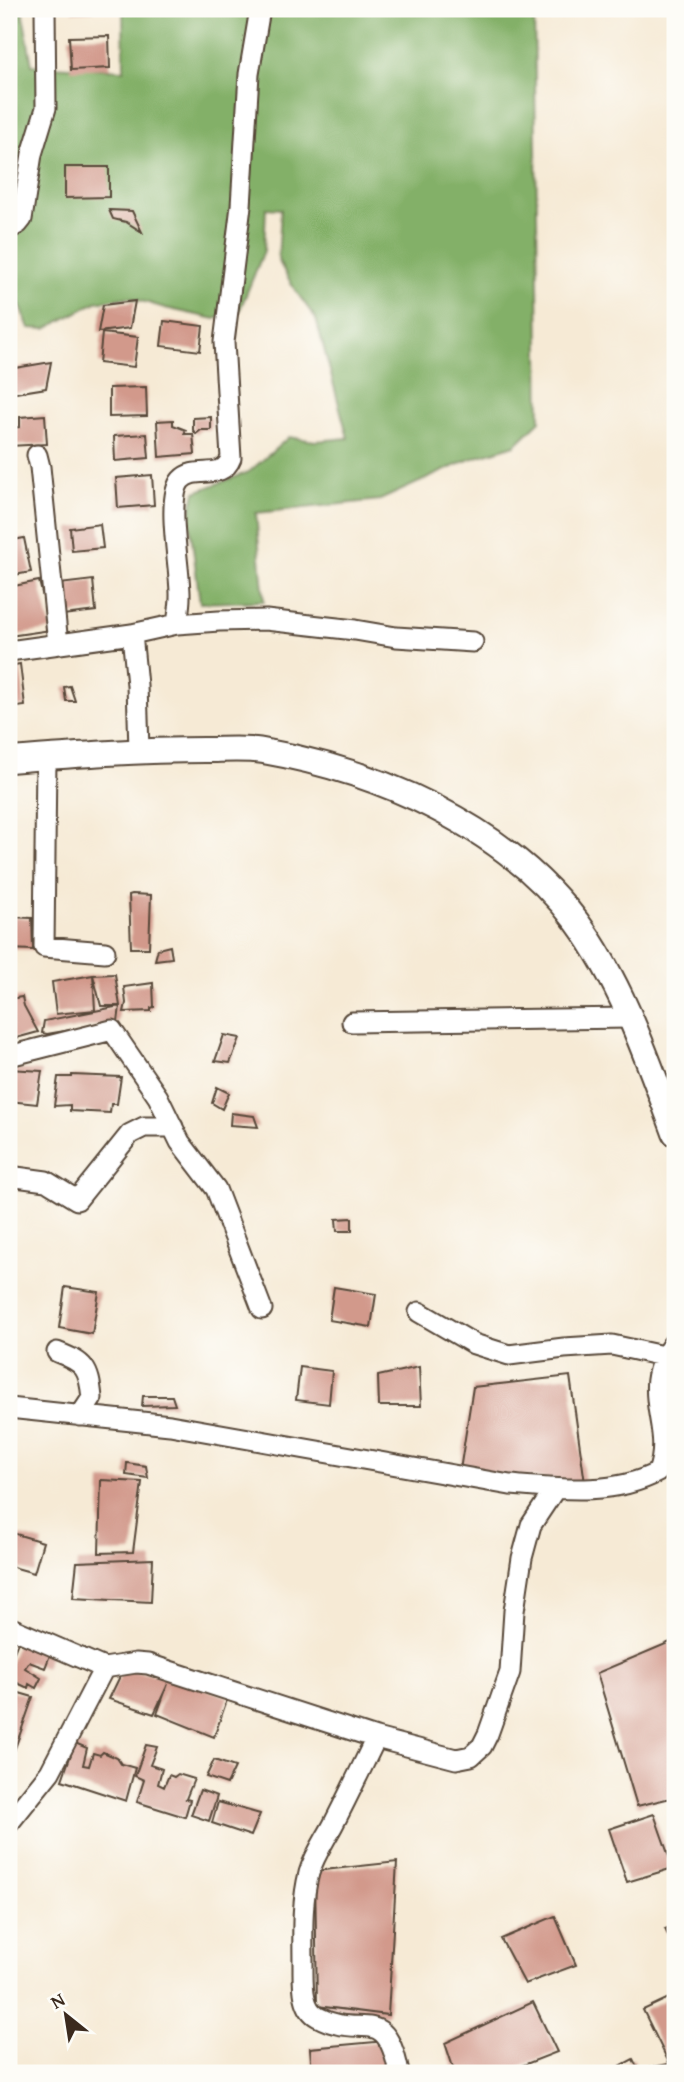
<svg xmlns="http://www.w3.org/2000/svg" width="684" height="2082" font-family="'Gentium Book Plus',serif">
<rect width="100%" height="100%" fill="#fdfcf7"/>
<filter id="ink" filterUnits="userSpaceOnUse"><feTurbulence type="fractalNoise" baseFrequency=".0143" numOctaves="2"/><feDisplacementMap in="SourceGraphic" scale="14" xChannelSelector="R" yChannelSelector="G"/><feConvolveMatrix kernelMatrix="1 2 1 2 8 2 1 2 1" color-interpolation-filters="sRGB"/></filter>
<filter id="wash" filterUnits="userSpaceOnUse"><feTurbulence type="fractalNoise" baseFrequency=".00686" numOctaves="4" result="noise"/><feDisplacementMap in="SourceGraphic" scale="28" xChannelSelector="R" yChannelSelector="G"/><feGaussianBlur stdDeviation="1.57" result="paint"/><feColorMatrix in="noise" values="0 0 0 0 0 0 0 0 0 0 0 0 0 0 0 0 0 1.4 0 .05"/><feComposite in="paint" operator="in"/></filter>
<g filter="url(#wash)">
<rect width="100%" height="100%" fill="#f6ead5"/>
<!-- forest -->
<path fill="#83b068" stroke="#5f6d43" stroke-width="2" d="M9,9H22L32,65L124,70L123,9H534L540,421L515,445L470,459L380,500L256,513L264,601L200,603L189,517L195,492L249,472L289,437L316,441L348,438L316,319L295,290L278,260L281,209L266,208L264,251L239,312L215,319L165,308L128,297L96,302L46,329L29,328L16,294V254L9,160Z"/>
<g id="blocks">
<!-- building -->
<path fill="#d2998b" d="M73,9H94V11L73,12Z
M109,36L110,68L71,70L69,37Z
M65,167H109V197L65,198Z
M109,210L132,211L142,232L126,222L113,219Z
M135,301L130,328L98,332L103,305Z
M164,321L203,326L200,351L161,346Z
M102,333L138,337L134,367L99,363Z
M51,362L46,388L9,394V369Z
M146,387L147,416L109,417V388Z
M45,415L47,444L9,446V428L20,427V417Z
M211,417V430H201L196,434L193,430V418Z
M173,420V425L186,430L184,434H193L195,454L159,457L157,421Z
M147,434L149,458L115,461L114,436Z
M152,475L154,505L118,508L116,478Z
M100,524L103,548L72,551L70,528Z
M24,538L31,572L9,576V541Z
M93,580L96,611L63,615L59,584Z
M39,581L51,630L9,636V587Z
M20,664L25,706L9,708V666Z
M70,686L75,701H66L64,687Z
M132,894L151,895L149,948H131L129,895Z
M9,917L32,918L33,950L9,949Z
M170,946L172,958L155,960L158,949Z
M115,974L120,1006L118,1022L47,1034L42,1033L44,1021L120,1006H101L93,975L95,1010L56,1014L52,982L93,975Z
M153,983L154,1007L151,1008V1011L124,1012L126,1003L124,987Z
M22,997L24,1006L38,1032L9,1040V999Z
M224,1035L240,1038L230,1063L215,1061Z
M9,1069L42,1071L37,1104L9,1101Z
M72,1075L121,1077L117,1104H111L110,1113L70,1111V1105L54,1106L58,1077H72Z
M217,1087L229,1093L222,1109L212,1103Z
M231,1113L254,1116L258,1127L230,1125Z
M352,1218V1231H337L336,1219Z
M65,1287L99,1292L92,1334L59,1328Z
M334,1287L376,1294L371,1327L329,1320Z
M300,1367L332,1371L329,1404L296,1400Z
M419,1367L421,1406H379L378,1376Z
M570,1376L585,1483L460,1470L473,1387Z
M143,1396H172L175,1405L142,1406Z
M127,1463L146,1466L148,1478L126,1475Z
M101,1480L142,1482L133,1552L99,1553Z
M9,1532L43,1542L34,1573L9,1566Z
M153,1559L151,1602L73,1598L77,1562Z
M675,1640V1797L637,1806L597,1673Z
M18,1642L50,1655L45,1668L29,1662L25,1668L41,1678L36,1688L29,1684L28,1688L9,1679V1665Z
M123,1670L172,1677L228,1697L214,1737L157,1714L168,1684L154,1714L109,1699Z
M9,1690L33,1697L14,1751L9,1750Z
M75,1743L87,1748L83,1765L89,1766L93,1753L100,1755L103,1752L117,1758L121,1764L135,1768L126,1801L62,1780Z
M146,1745L157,1747L150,1765L162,1769L158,1784L164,1787L169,1775L174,1777L178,1774L194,1779L186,1799L190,1800L185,1817L137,1802L144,1780L135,1776Z
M214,1760L235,1767L227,1784L206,1777Z
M200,1790L217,1796L209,1821L191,1815Z
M218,1802L260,1814L251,1836L212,1823Z
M654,1814L673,1868L627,1882L609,1829Z
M397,1862L388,2015L317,2006L315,1871Z
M555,1916L576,1965L525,1984L501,1939Z
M675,1925V1949L665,1929Z
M675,1995V2073H674L643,2010Z
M533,2002L557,2052L503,2073H455L445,2043Z
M386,2041L389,2073H312L310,2048Z
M633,2059L640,2073H607Z
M669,2064L671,2073H643L642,2069Z"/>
</g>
</g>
<g filter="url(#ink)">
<use href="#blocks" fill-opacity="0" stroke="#574739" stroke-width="2"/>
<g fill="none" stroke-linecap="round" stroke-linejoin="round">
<!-- minor casing -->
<g stroke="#574739" stroke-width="23">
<path id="minor" d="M9,229L18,224L22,219L32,154L46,108L45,9
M37,455L40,467L58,644
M177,624C178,615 180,606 180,597C181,571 165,498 181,480C196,464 222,482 231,458L224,342L241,206L249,74L260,9
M132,634L137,685L139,750
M9,651L132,634L177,624L219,621L266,620L355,630L396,637L473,642
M46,757L44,947L105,952
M352,1022L630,1018
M9,1056L112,1030L158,1097L180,1142L216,1189L262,1309
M9,1176L46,1181L77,1200L130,1134L144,1127H173
M419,1312L474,1344L509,1355L564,1348L612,1345L663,1356
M57,1352C85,1363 89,1368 92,1398L80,1416
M9,1408L170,1425L510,1485C558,1489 614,1496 658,1472C676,1424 634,1391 675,1341
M9,1627L104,1668L136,1663L148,1664L376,1738L456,1759L471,1756L482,1746L488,1734L510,1672L514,1611L522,1558L531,1525L555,1489
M376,1738C362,1767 348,1796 333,1825C325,1840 314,1856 309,1873C301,1904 303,1936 303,1969C303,1984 302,2009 318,2017C362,2041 385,2001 399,2073
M9,1823L50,1772L104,1668"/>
</g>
<!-- major casing -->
<g stroke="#574739" stroke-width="28">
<path id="major" d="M9,760C74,755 139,750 205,750C223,750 244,748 263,751C378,771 505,826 577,922C623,985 648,1061 675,1133"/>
</g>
<!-- minor -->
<use href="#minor" stroke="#fff" stroke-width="19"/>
<!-- major -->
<use href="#major" stroke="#fff" stroke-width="24"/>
</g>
</g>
<!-- margin -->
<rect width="684" height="2082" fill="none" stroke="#fdfcf7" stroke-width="35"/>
<!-- north arrow -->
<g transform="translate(66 2015) rotate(330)" stroke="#fdfcf7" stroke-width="5" paint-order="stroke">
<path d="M0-5L12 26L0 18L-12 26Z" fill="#3b2a1e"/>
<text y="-10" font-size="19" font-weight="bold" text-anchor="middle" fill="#3b2a1e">N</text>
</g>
</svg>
